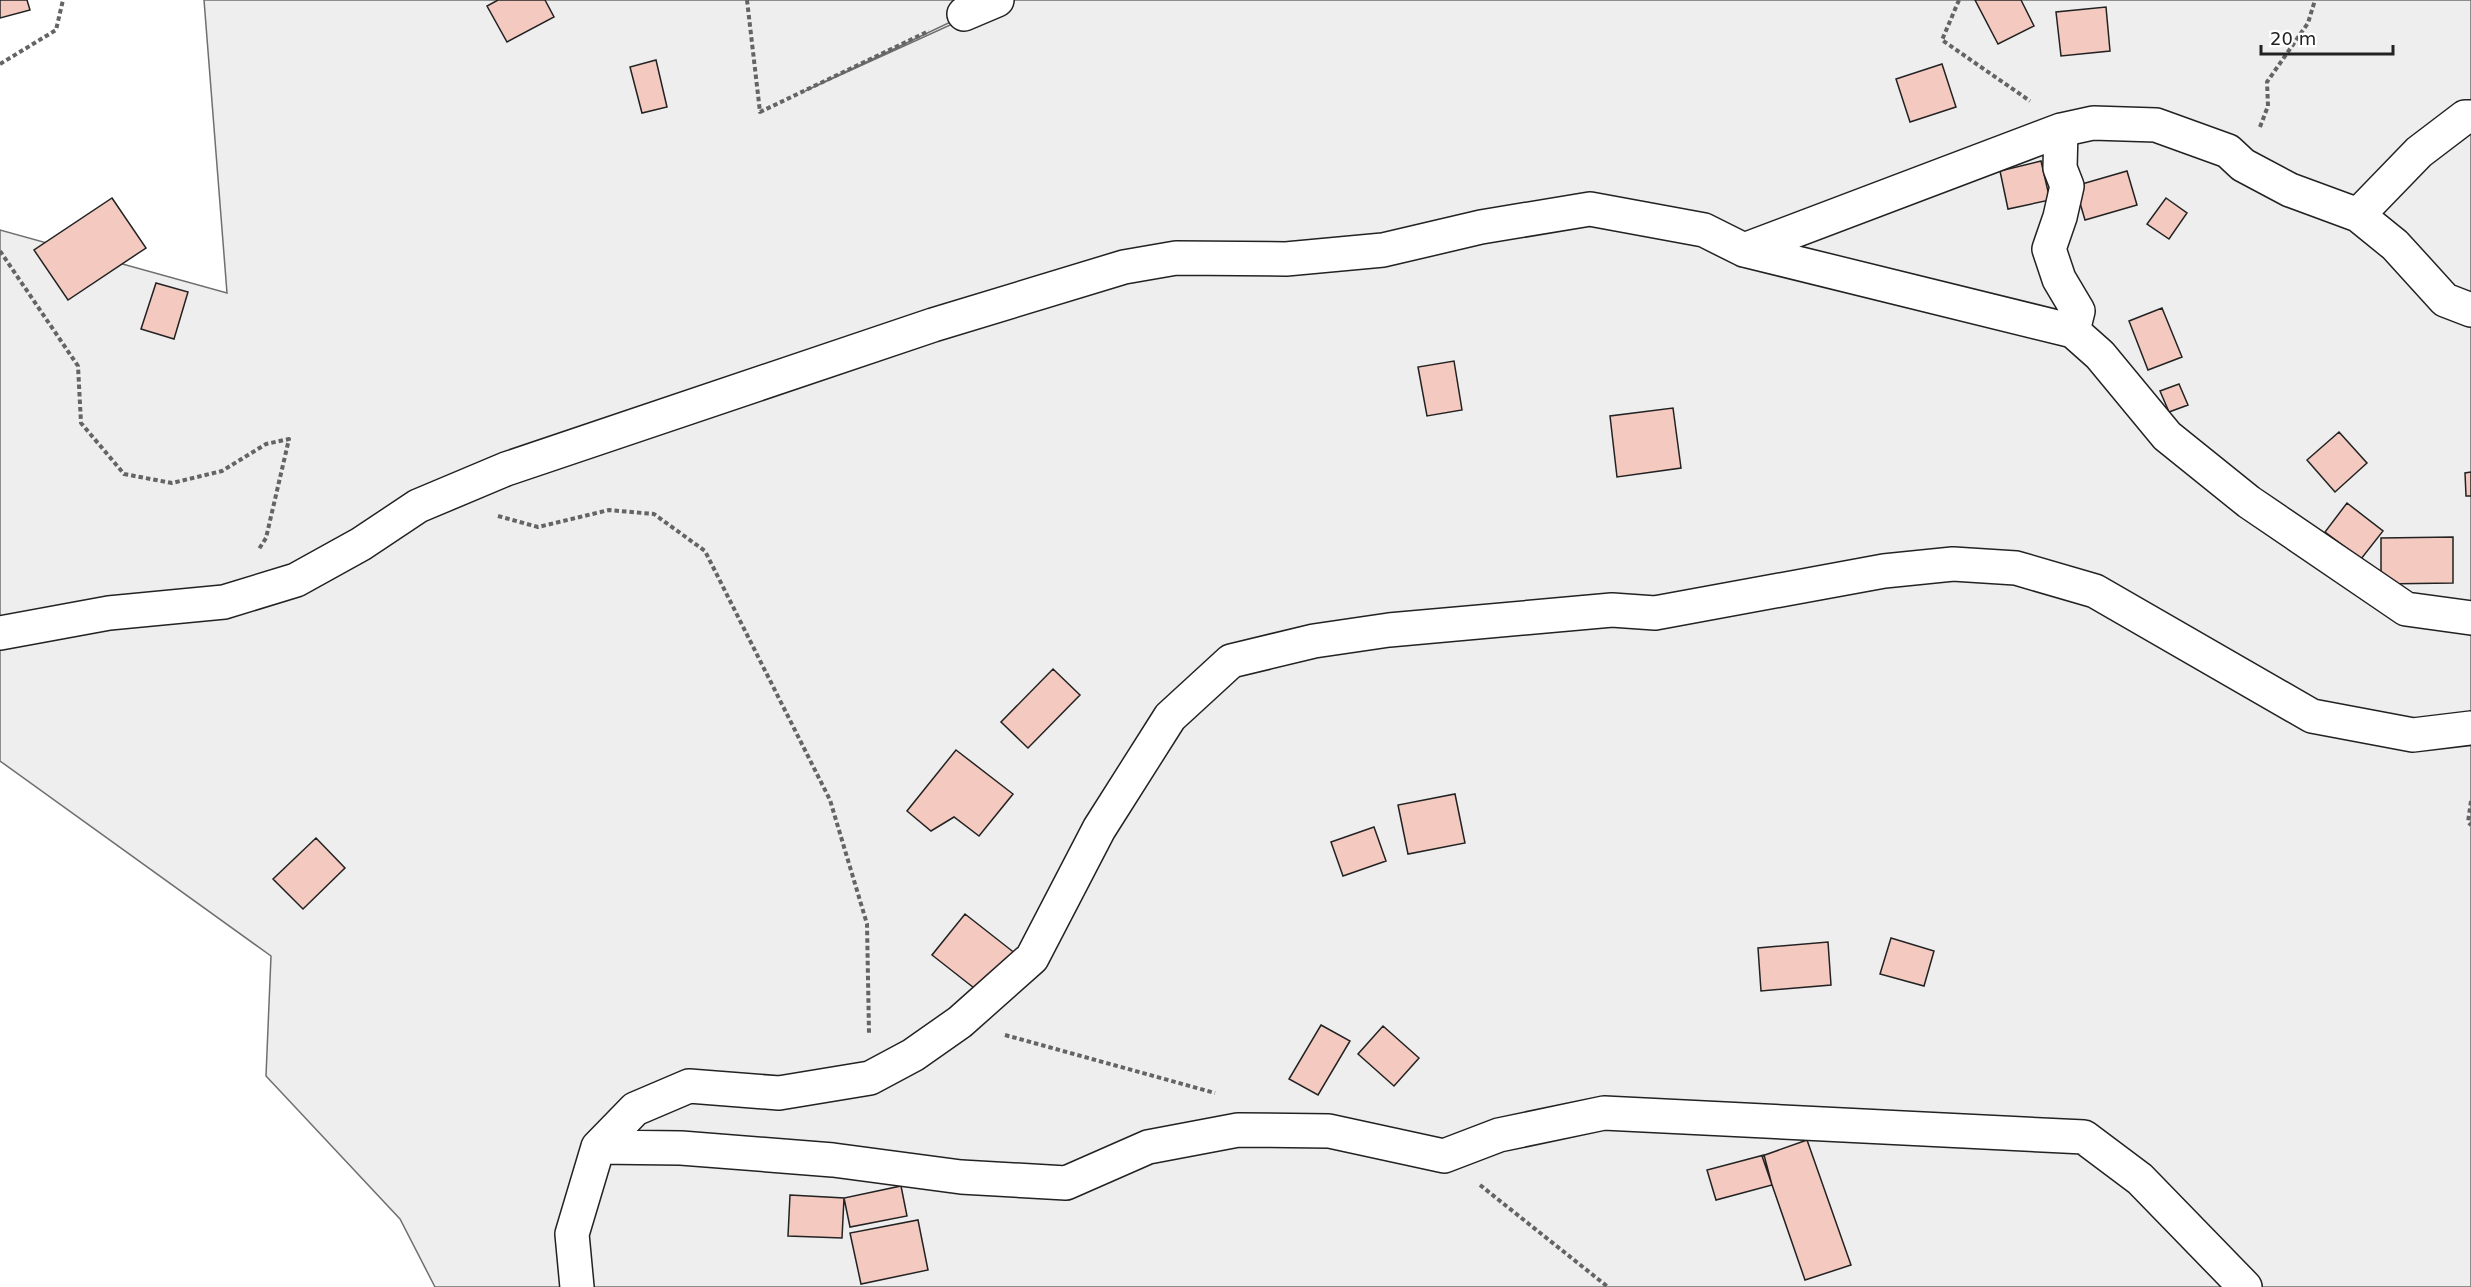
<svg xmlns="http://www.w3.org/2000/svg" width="2471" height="1287" font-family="'DejaVu Sans',sans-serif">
<rect width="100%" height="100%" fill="#fff"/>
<!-- green -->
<path fill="#eee" stroke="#6f6f6f" stroke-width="1.5" d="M204,0H997L805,91L1005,0H2471V1287H435L400,1219L266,1076L271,956L0,761V230L227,293Z"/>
<!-- building -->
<path fill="#f3c9c0" stroke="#222" stroke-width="1.5" d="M0,0H27L30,10L0,18Z
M498,0H545L554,17L507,42L487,6Z
M1975,0H2021L2034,26L1998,44Z
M2106,7L2110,51L2061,56L2056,12Z
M656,60L667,107L642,113L630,67Z
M1942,64L1956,107L1910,122L1896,79Z
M2041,161L2050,200L2008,209L2000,171Z
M2127,171L2137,205L2085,220L2075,186Z
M112,198L146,248L68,300L34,250Z
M2166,198L2187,213L2169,239L2147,224Z
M156,283L188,292L174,339L141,329Z
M2162,308L2182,357L2148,370L2129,321Z
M1454,361L1462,410L1427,416L1418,367Z
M2179,384L2188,405L2169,412L2160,391Z
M1673,408L1681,468L1617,477L1610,416Z
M2339,432L2367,463L2335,492L2307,460Z
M2471,472V496H2466L2465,473Z
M2347,503L2383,531L2361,559L2325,532Z
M2453,537V583L2381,584V538Z
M1053,669L1080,695L1028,748L1001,722Z
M956,750L1013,794L979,836L954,817L931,831L907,811Z
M1455,794L1465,843L1408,854L1398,805Z
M1374,827L1386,861L1343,876L1331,842Z
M316,838L345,868L303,909L273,879Z
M965,914L1016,954L983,995L932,955Z
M1891,938L1934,951L1924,986L1880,974Z
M1828,942L1831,985L1761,991L1758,948Z
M1321,1025L1350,1041L1318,1095L1289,1079Z
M1383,1026L1419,1058L1394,1086L1358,1054Z
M1807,1140L1851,1265L1805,1280L1762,1156Z
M1764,1155L1772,1185L1716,1200L1707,1170Z
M901,1186L907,1216L850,1227L844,1198Z
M790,1195L844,1198L842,1238L788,1236Z
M918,1220L928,1270L861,1284L850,1233Z"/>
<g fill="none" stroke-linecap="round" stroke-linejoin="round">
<!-- minor casing -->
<g stroke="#222" stroke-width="36">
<path id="minor" d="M964,14L997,0
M2358,215L2419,152L2465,117H2471
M1744,250L2061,130
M2073,331L2078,311L2059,279L2049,249L2060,217L2067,186L2060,168L2061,130L2093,123L2156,125L2228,151L2243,165L2290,190L2358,215L2395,245L2445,300L2471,310
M0,633L109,613L224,602L296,580L361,544L418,506L506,469L933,325L1124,267L1176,258L1286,259L1383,250L1481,227L1590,209L1704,230L1744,250L2073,331L2100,355L2167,436L2249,502L2406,609L2471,618
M577,1287L572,1234L598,1147
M2245,1287L2140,1179L2084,1137L1604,1113L1499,1135L1444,1156L1329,1131L1238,1130L1148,1147L1066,1183L961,1177L833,1160L681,1148L598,1147L635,1109L689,1086L779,1093L870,1078L913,1055L960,1022L1032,958L1099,829L1170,717L1231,661L1314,641L1389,630L1612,610L1655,613L1884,571L1953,564L2016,568L2095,591L2312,716L2413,735L2471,728"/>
</g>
<!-- path -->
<path stroke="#646464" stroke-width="4" stroke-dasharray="4.5 3" stroke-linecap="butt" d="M747,0L760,112L929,31
M1959,0L1942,40L2030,101
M0,64L56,30L63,0
M2260,127L2268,106L2267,82L2308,23L2315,0
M0,251L78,366L81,423L124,474L172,483L222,471L266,444L289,439L266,538L259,549
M498,516L538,527L609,510L654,514L705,551L830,800L867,924L869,1033
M2471,801L2468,822L2471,825
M1005,1035L1215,1093
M1480,1185L1608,1287"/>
<!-- minor -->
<use href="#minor" stroke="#fff" stroke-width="33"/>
</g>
<!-- scale -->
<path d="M2261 45v9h132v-9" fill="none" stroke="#222222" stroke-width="3"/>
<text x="2270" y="45" font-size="18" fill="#222222" stroke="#ffffff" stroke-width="4.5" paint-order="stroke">20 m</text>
</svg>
